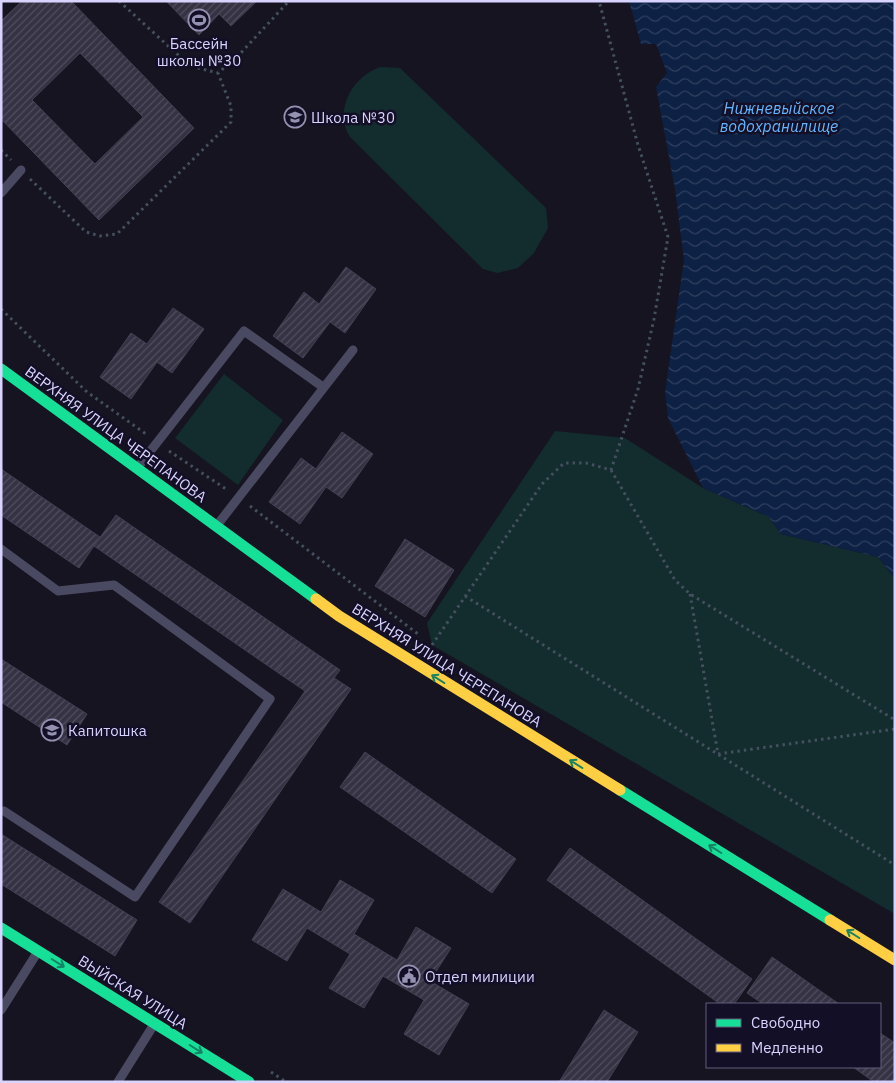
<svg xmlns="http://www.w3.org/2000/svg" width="896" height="1083" font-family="'IBM Plex Sans',sans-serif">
<defs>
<pattern id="water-waves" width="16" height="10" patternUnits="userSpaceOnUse" patternTransform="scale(1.25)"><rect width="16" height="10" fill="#0d2144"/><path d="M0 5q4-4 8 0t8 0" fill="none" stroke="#304060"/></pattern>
<pattern id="building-hatch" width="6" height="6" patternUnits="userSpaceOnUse" patternTransform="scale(1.25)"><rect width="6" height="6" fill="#343243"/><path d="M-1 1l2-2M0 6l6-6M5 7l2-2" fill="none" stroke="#514f5f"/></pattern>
</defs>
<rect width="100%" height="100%" fill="#161421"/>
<!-- park -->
<path fill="#132c2d" d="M381,67L400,68L546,208L548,228L534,253L518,268L497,273L483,269L350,137C333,111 353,75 381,67Z
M224,374L283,420L238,485L175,438Z
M555,431L625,438L703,488L769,517L781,534L878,557L895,579V914L432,645L427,623Z"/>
<!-- water -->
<path fill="url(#water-waves)" d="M629,1H895V579L878,557L781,534L769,517L703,488L668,418L665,392L684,260L675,189L656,87L667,73L656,44H641Z"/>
<!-- building -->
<path fill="url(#building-hatch)" stroke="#433f54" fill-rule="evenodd" d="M22,1H71L194,128L99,220L1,119V21ZM80,53L143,117L95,164L32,100Z
M166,1H257L231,26L219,14L199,35Z
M346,267L376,289L345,333L330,322L303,358L273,336L304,292L319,304Z
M173,308L204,329L172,373L157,362L131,399L100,377L131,333L147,344Z
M342,432L373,454L342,498L326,487L300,524L269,502L301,458L316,469Z
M1,469L100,537L79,568L1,515Z
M116,515L298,641L277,672L94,546Z
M405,539L454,570L425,617L375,586Z
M298,641L340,670L334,678L351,689L190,923L159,902L305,691L277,672Z
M1,659L87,714L67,745L1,702Z
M365,752L516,859L492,893L340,787Z
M1,834L137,920L115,956L1,884Z
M570,848L752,979L734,1004H720L547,880Z
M340,880L374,900L354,934L397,960L416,927L451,948L430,981L469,1004L439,1055L404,1034L424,1000L383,976L364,1008L329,988L350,954L307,928L287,961L252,940L283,889L321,912Z
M772,957L839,1004H763L747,993Z
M604,1010L638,1032L607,1082H559Z
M880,1033L895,1043V1082H874L853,1067H880Z"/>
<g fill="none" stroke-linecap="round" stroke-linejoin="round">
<!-- path -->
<path stroke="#44505f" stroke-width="3" stroke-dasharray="2.5 4" stroke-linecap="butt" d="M119,1L190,66L218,73L238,56L289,1
M1,150L11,160
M30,179L86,232L100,236L117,234L231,122V106L218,73
M1,309L87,392L146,434
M169,451L226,489
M611,470L675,580L690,594L895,720
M250,506L418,634
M690,594L718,754L895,729
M465,596L895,865
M432,645L542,484L564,463H586L611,470L638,389L654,319L668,237L638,145L599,1
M271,1072L286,1082"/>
<!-- lane -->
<path stroke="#4a4962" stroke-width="9" d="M1,193L21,170
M138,467L244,331L323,387
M218,524L353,350
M1,549L58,591L114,585L270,699L135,897L4,811
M1,1010L37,953
M118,1082L153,1026"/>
<!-- fast -->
<path stroke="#16e098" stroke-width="11" d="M1,369L316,599
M620,790L830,920
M1,928L249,1082"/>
<!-- slow -->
<path stroke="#ffcf43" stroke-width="11" d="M316,599L339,616L620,790
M830,920L895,960"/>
</g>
<!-- one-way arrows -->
<defs><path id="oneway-shaft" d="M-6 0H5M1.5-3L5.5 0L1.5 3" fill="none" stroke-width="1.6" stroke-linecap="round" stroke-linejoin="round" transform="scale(1.25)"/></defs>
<g stroke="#158265">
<use href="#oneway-shaft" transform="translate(438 679) rotate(-148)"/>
<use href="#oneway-shaft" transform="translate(576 764) rotate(-148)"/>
<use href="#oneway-shaft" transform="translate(715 849) rotate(-148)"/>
<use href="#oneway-shaft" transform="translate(853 934) rotate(-148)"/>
<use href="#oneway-shaft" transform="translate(58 963) rotate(32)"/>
<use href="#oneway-shaft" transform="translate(196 1049) rotate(32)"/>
</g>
<!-- icons -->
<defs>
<g id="stadium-ring" transform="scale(1.125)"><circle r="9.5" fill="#130f26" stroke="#9591b1" stroke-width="1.5"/><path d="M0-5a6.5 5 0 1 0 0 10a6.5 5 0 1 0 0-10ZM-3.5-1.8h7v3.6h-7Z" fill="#9591b1"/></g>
<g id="school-ring" transform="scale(1.125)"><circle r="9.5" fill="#130f26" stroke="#9591b1" stroke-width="1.5"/><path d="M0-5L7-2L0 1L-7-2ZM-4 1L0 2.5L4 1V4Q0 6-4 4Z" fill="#9591b1"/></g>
<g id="civic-ring" transform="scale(1.125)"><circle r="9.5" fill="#130f26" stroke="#9591b1" stroke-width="1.5"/><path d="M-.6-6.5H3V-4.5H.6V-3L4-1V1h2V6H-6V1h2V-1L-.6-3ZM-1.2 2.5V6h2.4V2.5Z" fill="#9591b1"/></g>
</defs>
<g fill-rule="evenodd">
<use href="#stadium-ring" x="199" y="20"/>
<use href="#school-ring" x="295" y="117"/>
<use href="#school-ring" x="52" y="730"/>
<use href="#civic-ring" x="409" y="976"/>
</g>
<g text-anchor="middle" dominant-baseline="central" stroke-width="5" stroke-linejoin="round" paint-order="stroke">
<!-- poi labels -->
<g font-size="15" fill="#d9d4ff" stroke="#130f26" text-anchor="start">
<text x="199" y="43" text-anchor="middle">Бассейн<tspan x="199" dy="17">школы №30</tspan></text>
<text x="311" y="117">Школа №30</text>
<text x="68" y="730">Капитошка</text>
<text x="425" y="976">Отдел милиции</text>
</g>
<!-- street labels -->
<g font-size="15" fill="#d9d4ff" stroke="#130f26">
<text transform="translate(116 434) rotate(36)">ВЕРХНЯЯ УЛИЦА ЧЕРЕПАНОВА</text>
<text transform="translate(447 665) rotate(32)">ВЕРХНЯЯ УЛИЦА ЧЕРЕПАНОВА</text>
<text transform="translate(133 992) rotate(32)">ВЫЙСКАЯ УЛИЦА</text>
</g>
<!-- water labels -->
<g font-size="16" font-style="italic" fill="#62b6ff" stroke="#130f26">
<text x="779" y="108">Нижневыйское<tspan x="779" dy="18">водохранилище</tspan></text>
</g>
</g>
<!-- border -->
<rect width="896" height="1083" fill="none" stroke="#d9d4ff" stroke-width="5"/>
<!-- legend -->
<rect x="706" y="1003" width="175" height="65" fill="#130f26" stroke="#625e7d"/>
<rect x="716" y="1019" width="25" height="8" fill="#16e098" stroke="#625e7d"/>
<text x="751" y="1028" font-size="15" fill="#d9d4ff">Свободно</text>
<rect x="716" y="1044" width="25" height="8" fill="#ffcf43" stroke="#625e7d"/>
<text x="751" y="1053" font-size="15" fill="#d9d4ff">Медленно</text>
</svg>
